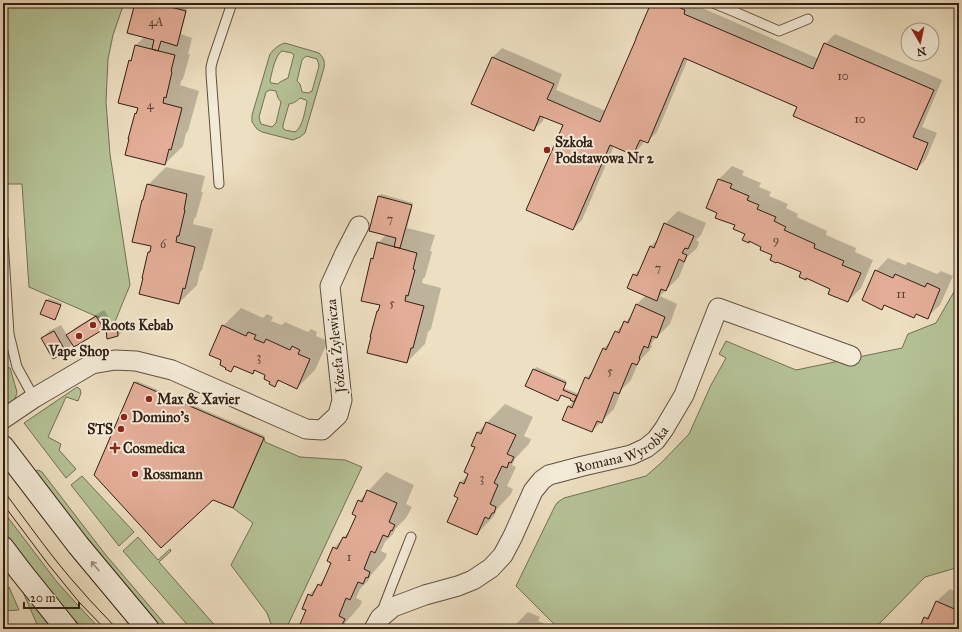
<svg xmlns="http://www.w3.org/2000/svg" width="962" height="632" font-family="'IM FELL Great Primer',serif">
<rect width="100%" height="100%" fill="#eddfc1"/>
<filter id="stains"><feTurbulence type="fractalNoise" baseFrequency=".005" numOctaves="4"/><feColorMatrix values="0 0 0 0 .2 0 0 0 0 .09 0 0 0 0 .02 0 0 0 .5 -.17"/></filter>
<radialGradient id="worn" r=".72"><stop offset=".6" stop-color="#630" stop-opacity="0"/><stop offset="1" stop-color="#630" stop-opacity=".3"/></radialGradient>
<!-- green -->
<path fill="#b4c296" stroke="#737055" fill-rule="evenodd" d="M3,3H124L113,35L108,59L106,102L110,154L130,285L114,324L29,287L22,184H3Z
M285,43L319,53C324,58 325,62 324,68L305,133L300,137L293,140L262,132L257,129L252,122V115L270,54C274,49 278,45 285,43ZM282,51L292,53L294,55L288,78L280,82L278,84L271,83L270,81C272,72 275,55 282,51ZM306,56L317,59L318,62L319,66L312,91L308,93L302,92L300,84L297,81L302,60ZM270,90L276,91L278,98L281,102L276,123L272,127L261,124L260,121L259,117L266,92ZM300,98L306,100L307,102C305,110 303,127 295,132L285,130L283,128V125L289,104C294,103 296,102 300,98Z
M959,283V567L925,577L880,623L877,629H559L516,586L555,506L558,502L564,498L646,476L661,463L689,434L711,385L726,358L719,354L726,341L796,370L902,348L908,334L936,323Z
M3,366L10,368L17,392L16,396L14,401L9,403L3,395Z
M77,387L80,389L81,393L78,401L66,397L48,437L61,444L59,450L76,469L66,478L24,423Z
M264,438L265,442L300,457L345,460L362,467L286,629H273L267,613L231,565L253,523L233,508Z
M38,470L42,472L105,554L169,629H161L140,606L34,472Z
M82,476L134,532L119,546L71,485Z
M3,511L57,582L75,602L100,629H84L66,612L3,530Z
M138,537L158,560L170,549L171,551L159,562L218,629H191L123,551Z
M9,587L19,610L3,611V593Z
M23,592L53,629H39Z"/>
<!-- shadow -->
<path fill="#0003" d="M136,3H165L187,9L181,34L192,38L188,54H190L183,79L181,81L180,85L199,91L188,131L186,133L183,146L165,164L135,114L138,111L139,107L130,61L132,59L136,45L145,36Z
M652,3H693V4L819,59L825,44L835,34L942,80L922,127L937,133L926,159L917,169L799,106L688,59L657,132L647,142L644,140L642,145L633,154L614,146L582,220L573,229L564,125L544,116L543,121L533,130L492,58L502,48L562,74L556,90L606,111Z
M732,166L744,171L742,175L761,183L759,187L771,192L769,196L788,204L786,208L798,214L797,217L827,231L826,235L856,248L855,252L873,260L861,288L848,301L831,289L807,277L806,279L803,271L773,255L746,234L736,225L719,213L707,208L719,179Z
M166,167L205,176L201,192H203L196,217L194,219L193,224L213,229L202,270L200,272L197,285L179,303L149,253L151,251L152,246L143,200L145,198L148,185Z
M381,194L413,203L407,228L435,235L430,251L432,252L425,277L423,279L422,283L441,288L431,329L428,332L425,344L407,362L378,311L380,309L381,305L372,259L374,257L378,243L387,234L379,196Z
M678,211L706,223L701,235L696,240L699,242L697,248L687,257L679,277L660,296L677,304L670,324L653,341L651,345L652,346L649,351L639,361L631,380L622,389L614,409L592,431L569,406L574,401L572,399L562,394L558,400L534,370L536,367L567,381L564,388L579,394L586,378L594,370L604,348L612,340L616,332L633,314L636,305L646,295L634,275L642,267L651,246L659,238L665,224Z
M888,258L905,265L908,262L937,274L941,271L953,276L940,305L927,317L917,313L914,317L886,304L882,308L876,271Z
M49,298L62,303L57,316L55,318L42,313L47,300Z
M241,308L263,318L267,314L273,317L271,321L282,325L285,322L308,332L311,329L317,332L316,336L328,341L315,370L297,388L280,380L275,385L271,381L267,374L256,370L253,373L236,365L231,371L223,326Z
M104,310L111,321L104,328L74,346L73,344L65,351L42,338L49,331L61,325L67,335L75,328Z
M124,321L125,328L118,336L107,330L114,323Z
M137,381L265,436L235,505L233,507L134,383Z
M505,404L533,417L524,436L531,439L529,444L524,449L515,459L512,465L516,467L507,486L513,489L511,494L497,509L494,516L477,534L459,497L460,483L469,474L476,447L472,445L478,432Z
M386,472L414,485L406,504L412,507L406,518L396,528L393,534L385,542L381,551L387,554L385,559L371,575L368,581L360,589L356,598L362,601L360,606L346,622L342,629H299L307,610L309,595L327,576L332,562L334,548L351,529L357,515L359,501Z
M950,589L959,593V629H916L933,610L937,601Z
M528,612L540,617L538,621L557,629H514L515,625Z"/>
<!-- building -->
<path fill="#e3ad97" stroke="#321f14" d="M135,3H155L186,11L177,46L161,41L158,51L152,49L154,40L127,33Z
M651,3L657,6L658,3H669L685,10L684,14L813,69L824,43L934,90L913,137L928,143L917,170L793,116L797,107L684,58L648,143L640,140L633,155L610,145L573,230L526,210L563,125L540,116L534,131L471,104L492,57L554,84L547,99L600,122L636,39V38Z
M135,45L175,55L171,71L172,72L166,98L164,97L163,103L182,108L171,150L169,149L165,165L125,155L129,139H128L135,113L136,114L138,108L118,103L129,60L131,61Z
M718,179L732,184L730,188L749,196L747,200L759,205L757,209L776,217L774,221L786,227L784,230L815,244L814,248L844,261L842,265L861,273L848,302L828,294L830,289L806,278V280L799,277L801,272L777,262L776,263L770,260L772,255L760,250L761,247L749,241V243L742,240L745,234L733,229L735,225L715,218L717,213L706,208Z
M147,184L187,194L184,210H185L179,236H177L176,242L195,247L185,289L183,288L179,304L139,294L143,278H142L148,252H150L151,246L132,242L142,200H143Z
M378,196L412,205L400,248L394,247L396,238L369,231Z
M664,223L694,236L688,249L685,248L682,253L687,255L684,262L679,259L666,291L661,289L657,301L627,288L633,274L637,276L650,246L654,248Z
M377,242L417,253L413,269L415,270L408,296L406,295L405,301L424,306L413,348H411L407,363L367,353L371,337H370L377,311H378L380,305L361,301L371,258L373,259Z
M875,270L893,278L895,274L925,287L927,283L940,289L928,319L916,314L914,318L884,305L882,310L862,300Z
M46,300L61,305L55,320L40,314Z
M636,304L665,317L657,338L652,336L648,348L644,346L639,358L640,359L637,365L632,363L619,394L614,392L602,423L597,421L592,432L562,420L568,406L572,408L585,377L589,379L603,348L606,350L615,331L619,333L624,321L628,323Z
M96,316L104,329L74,347L66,335Z
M222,325L246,336L248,332L256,335L254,339L264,343L266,339L290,350L292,346L300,350L298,354L310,359L297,389L278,380L275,387L269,384L270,382L264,379L265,375L254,370L253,374L234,366L231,372L225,369L226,368L220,365L221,360L209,355Z
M117,327L118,336L107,339L106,329Z
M54,331L66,352L53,359L41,338Z
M533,369L566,383L563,390L577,396L574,402L570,400L571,399L561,395L558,401L525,386Z
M134,382L264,438L233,508L213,500L161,548L94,475Z
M486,422L516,435L507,454L514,457L511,463L509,462L507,468L502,466L494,483L498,485L490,504L496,507L494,513H492L489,519L485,517L477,535L447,522L458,498L454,496L460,482L464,484L468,474L464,472L475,447L471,446L477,432L481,434Z
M367,490L397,503L389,522L395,525L392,531L391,530L388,537L383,535L375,553L371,551L364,569L370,572L368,578L366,577L363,584L358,582L350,600L346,598L339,616L345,619L342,625H341L339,629H298L306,610L302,609L308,594L312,596L318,584L321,586L331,563L327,561L333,547L337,549L343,537L346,538L356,516L352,514L358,500L362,502Z
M936,601L959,611V629H919L924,617L928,619Z"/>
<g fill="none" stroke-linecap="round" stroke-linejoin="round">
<!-- lane casing -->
<g stroke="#614f3f" stroke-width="11">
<path id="lane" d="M713,3L735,12L733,3
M735,12L779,31L808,19
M219,184L211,74V67L213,59L232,3
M3,239L9,334L17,367L34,398
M382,611L394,580L411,537"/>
</g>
<!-- street casing -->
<g stroke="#614f3f" stroke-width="21">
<g id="street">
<path d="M3,419L34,398L92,364L115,360L136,361L172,370L306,429L322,430L338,415L342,400L330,286L345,253L359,226"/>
<path id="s1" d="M374,629L380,618L393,607L425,595L458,586L473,580L491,568L503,555L513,536L533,491L542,480L549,475L583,466L631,455L646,448L656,440L664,429L684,395L718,308L851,356"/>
</g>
</g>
<!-- secondary casing -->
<g stroke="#321f14" stroke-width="24">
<path id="secondary" d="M3,447L78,545L148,629
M3,548L22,573L67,629"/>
</g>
<!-- lane -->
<use href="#lane" stroke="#f3ead7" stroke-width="9"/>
<!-- street -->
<use href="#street" stroke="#f3ead7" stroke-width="19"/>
<!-- secondary -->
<use href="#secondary" stroke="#f3ead7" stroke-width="22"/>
<!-- tram -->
<path stroke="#321f14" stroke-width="1" d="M3,490C28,523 52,558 80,589C92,603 105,616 117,629
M3,504L48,564L79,602L105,629"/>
</g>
<!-- one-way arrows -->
<defs><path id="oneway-shaft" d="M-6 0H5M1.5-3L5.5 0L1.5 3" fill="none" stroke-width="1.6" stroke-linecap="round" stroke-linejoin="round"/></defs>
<use stroke="#9c8f7f" href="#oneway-shaft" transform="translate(95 566) rotate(-130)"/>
<!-- markers -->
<g fill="#8f2418" stroke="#f3ead7" stroke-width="1.5">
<circle cx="547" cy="150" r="4"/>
<circle cx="93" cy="325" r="4"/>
<circle cx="79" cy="336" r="4"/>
<circle cx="149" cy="399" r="4"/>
<circle cx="124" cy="417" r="4"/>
<circle cx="121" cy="429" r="4"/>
<path d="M113 442h4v4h4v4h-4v4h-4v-4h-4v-4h4z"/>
<circle cx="135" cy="474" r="4"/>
</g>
<g text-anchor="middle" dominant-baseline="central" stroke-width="4" stroke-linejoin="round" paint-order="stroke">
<!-- number labels -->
<g font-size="12" fill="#5e4235">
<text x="156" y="22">4A</text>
<text x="843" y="76">10</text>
<text x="150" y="105">4</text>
<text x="860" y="119">10</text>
<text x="390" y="219">7</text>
<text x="776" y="240">9</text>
<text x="163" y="244">6</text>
<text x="658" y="268">7</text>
<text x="901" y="294">11</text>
<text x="392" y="303">5</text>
<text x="259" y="357">3</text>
<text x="610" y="371">5</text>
<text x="482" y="478">3</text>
<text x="349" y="557">1</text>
</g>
<!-- poi labels -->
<g font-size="14" font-weight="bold" fill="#321f14" stroke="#f3ead7" text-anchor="start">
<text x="555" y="142">Szkoła<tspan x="555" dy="16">Podstawowa Nr 2</tspan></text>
<text x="101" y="325">Roots Kebab</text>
<text x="79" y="351" text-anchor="middle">Vape Shop</text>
<text x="157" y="399">Max &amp; Xavier</text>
<text x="132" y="417">Domino's</text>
<text x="113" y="429" text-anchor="end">STS</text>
<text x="123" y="448">Cosmedica</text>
<text x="143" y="474">Rossmann</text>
</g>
<!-- street labels -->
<g font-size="14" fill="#321f14" stroke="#f3ead7">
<text transform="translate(336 346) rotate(-96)">Józefa Żylewicza</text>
<text stroke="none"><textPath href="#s1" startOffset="325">Romana Wyrobka</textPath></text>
</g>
</g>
<!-- margin -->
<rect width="962" height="632" fill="none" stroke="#eddfc1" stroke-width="16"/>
<rect x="4" y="4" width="954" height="624" fill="none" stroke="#321f14" stroke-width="2"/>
<rect x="8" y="8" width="946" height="616" fill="none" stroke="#321f14"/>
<!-- north arrow -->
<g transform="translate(920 42) rotate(171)"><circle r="19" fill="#f3ead7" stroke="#a69989"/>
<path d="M0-3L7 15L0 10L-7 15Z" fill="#8f2418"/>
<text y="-6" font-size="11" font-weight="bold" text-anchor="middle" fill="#321f14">N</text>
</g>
<!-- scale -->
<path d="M24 602v6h55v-6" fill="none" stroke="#321f14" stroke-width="2"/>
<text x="30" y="602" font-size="12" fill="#321f14" stroke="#f3ead7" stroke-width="3" paint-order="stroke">20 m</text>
<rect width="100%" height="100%" filter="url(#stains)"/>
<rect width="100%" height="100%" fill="url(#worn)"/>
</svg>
